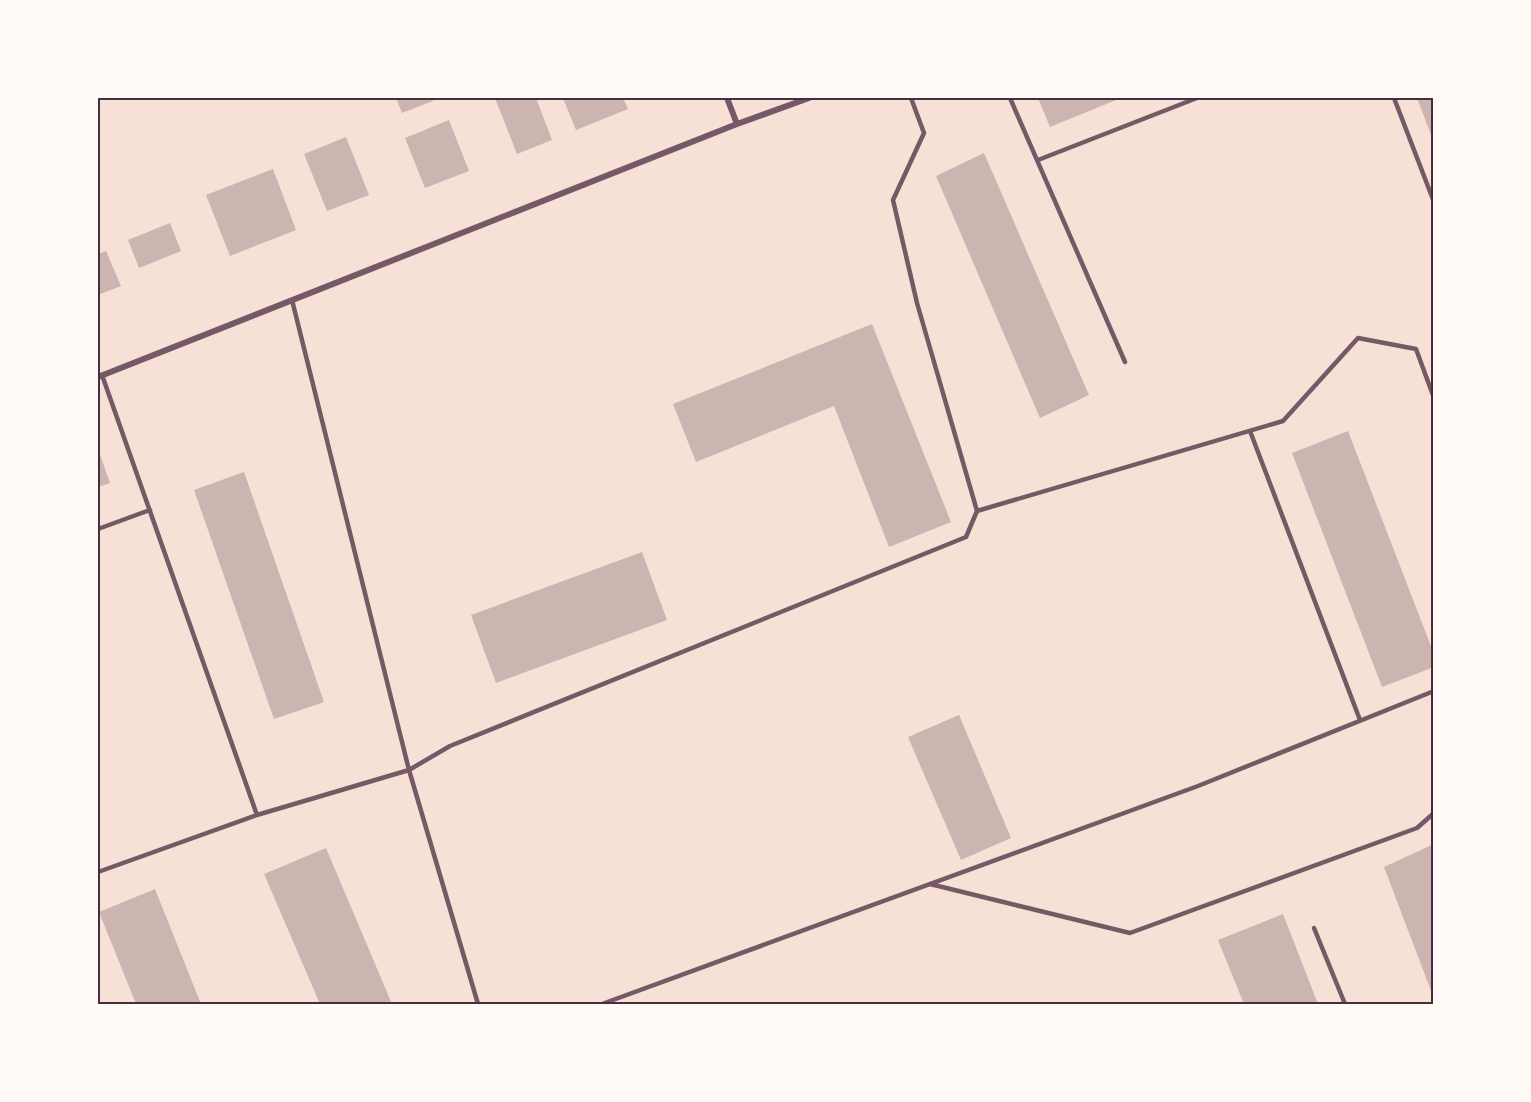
<svg xmlns="http://www.w3.org/2000/svg" width="1531" height="1102" font-family="Inter,sans-serif">
<rect width="100%" height="100%" fill="#f7e1d7"/>
<!-- building -->
<path fill="#ccb4b1" d="M396,98H432L433,101L402,113Z
M495,98H536L552,140L517,154Z
M563,98H623L628,109L576,130Z
M1038,98H1121L1050,127Z
M1417,98H1434V140H1433Z
M449,120L469,171L425,188L405,138Z
M346,137L369,195L327,211L304,154Z
M984,153L1089,395L1040,418L936,176Z
M273,169L296,230L230,256L206,195Z
M170,223L181,251L139,268L128,240Z
M106,251L121,286L98,295V254Z
M872,324L951,522L889,547L834,406L696,462L673,404Z
M1348,431L1434,654V667L1382,687L1292,453Z
M98,449L110,483L98,487Z
M244,472L324,702L274,719L194,490Z
M642,552L667,620L496,683L471,615Z
M959,715L1011,838L961,860L908,737Z
M1434,844V996H1433L1384,867Z
M326,848L392,1004H320L264,874Z
M155,889L201,1004H136L99,912Z
M1283,914L1318,1004H1244L1218,940Z"/>
<g fill="none" stroke-linecap="round" stroke-linejoin="round">
<!-- service -->
<path stroke="#755966" stroke-width="4.5" d="M911,98L924,133L893,200L917,303L977,511L1283,421L1358,338L1416,349L1434,398
M1010,98L1125,362
M1394,98L1434,202
M1038,160L1197,98
M292,300L409,770L478,1004
M102,375L257,815
M1250,431L1360,720
M98,529L150,510
M98,872L257,815L409,770L450,746L966,537L977,511
M930,884L1130,933L1417,828L1434,813
M1314,928L1345,1004
M602,1004L1198,786L1434,691"/>
<!-- minor -->
<path stroke="#755966" stroke-width="6" d="M727,98L737,124
M98,377L737,124L809,98"/>
</g>
<!-- border -->
<rect width="1531" height="1102" fill="none" stroke="#fffaf5" stroke-width="198"/>
<rect x="99" y="99" width="1333" height="904" fill="none" stroke="#4a2c40" stroke-width="2"/>
</svg>
